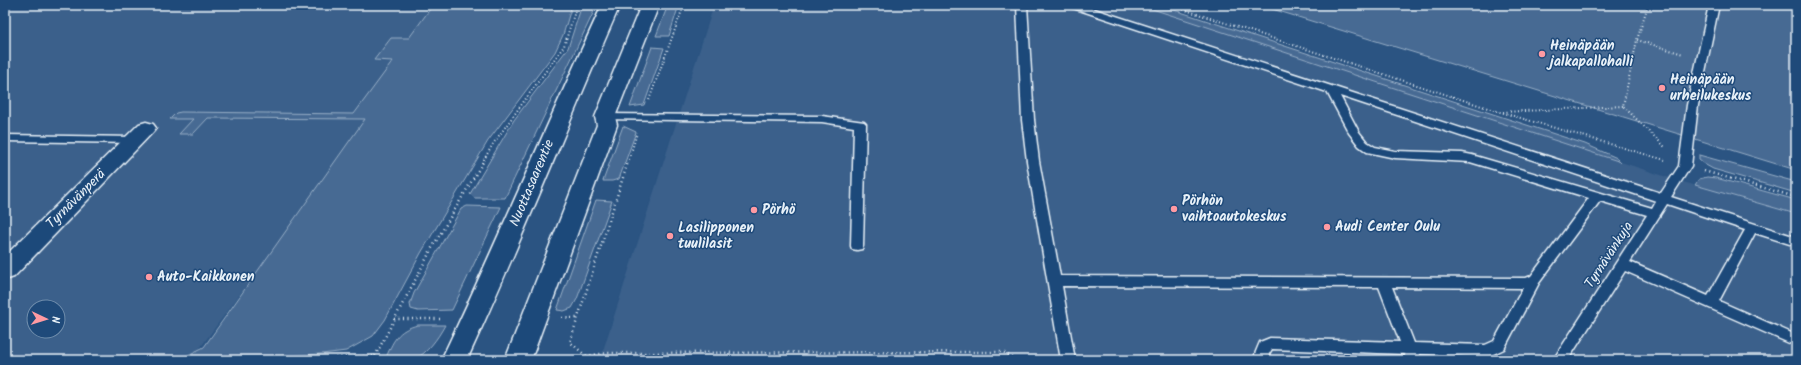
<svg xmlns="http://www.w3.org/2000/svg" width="1801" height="365" font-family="Kalam,sans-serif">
<rect width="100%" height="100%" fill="#2b5482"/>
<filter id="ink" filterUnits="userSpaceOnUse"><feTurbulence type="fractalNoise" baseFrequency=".025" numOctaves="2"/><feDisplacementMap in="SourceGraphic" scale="8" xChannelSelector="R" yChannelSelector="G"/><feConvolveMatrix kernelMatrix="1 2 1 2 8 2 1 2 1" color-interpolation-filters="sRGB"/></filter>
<g filter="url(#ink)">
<!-- built -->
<path fill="#3a608b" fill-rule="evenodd" d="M5,5H451L374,115L191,360H5ZM34,307H58V331H34Z
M714,5H1140L1676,180L1796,214V360H600Z"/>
<!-- green -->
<path fill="#476b93" stroke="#98aec6" d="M433,5H572L563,35L555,52L488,141L421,253L385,320L373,336L346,351L322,354L216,360H178L204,347L365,119L208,118L193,134H179L193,119H170L176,113L181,112L354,114L393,61L374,60L391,38H409Z
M582,5H597L505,198H474L470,194L514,120L568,48Z
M668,5H679L669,36H656Z
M1140,5H1159L1585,144L1617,158L1621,162Z
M1259,5H1796V170Z
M652,47L664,48L644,105L630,107Z
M623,126L636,132L619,179L612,181H603Z
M1699,155L1796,182V193L1713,169L1704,164L1699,160Z
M1707,177L1716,178L1796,200V214L1695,185L1699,179Z
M596,200L612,201L577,299L572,308L564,311L557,310Z
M467,206L501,207L452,310L418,311L411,309L410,304L414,293L461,209Z
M418,325H445C438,338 427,354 413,360C406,362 393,360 385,360C393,341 397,330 418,325Z"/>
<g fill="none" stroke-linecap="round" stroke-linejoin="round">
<!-- service casing -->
<g stroke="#e8f1f8" stroke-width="3">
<path id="service" d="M1017,5H1027L1034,120L1039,161L1060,276L1526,278L1531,276L1589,198L1470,162L1395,158L1367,152L1359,146L1349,133L1327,92L1070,7L1068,5H1082L1661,193L1679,166L1687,105L1709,5H1719L1698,105L1691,166L1671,197L1796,237V246L1755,233L1719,301L1796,335V346L1625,271L1568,360H1553L1647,215L1600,201L1539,283L1504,349L1487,357L1419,354L1421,360H1407L1404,354L1272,349L1269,354L1270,360H1256L1255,354L1260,342L1270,338L1400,342L1379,287L1062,286L1075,360H1061L1027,161L1022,120ZM1340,96L1656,201L1652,208L1472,155L1462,153L1395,151L1375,147L1367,142L1359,132ZM1667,204L1745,230L1708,296L1630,262ZM1392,287L1523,288L1494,341L1485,345L1414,343Z
M605,114L822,116L864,122L866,124L863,246L862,249L857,250L852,249L851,246L854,127L822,122L601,119L599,117L601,115Z
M5,135L134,137L140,140L134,143L5,141Z"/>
</g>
<!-- minor casing -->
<g stroke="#e8f1f8" stroke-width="3">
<path id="minor" d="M146,122L153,124L156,128L153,132L14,277L5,280V256L139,124Z"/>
</g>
<!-- secondary casing -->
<g stroke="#e8f1f8" stroke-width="3">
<path id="secondary" d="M602,5H620C568,123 521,243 467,360H441C497,243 547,123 602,5Z
M641,5H659L615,117L617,125L531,360H505L597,125L595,117Z"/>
</g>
<!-- path-far1 -->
<path stroke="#e8f1f8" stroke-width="2" stroke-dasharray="1 2.5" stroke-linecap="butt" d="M1170,5L1500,112L1665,160
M1648,5L1637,40L1623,106L1666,148
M1637,40L1683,54
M649,100L684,5
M1503,112L1623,106
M482,163L493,144L564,46L577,5
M628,163L637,133"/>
<!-- path -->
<path stroke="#e8f1f8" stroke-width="2.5" stroke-dasharray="1 3.5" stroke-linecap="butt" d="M1704,171L1796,197
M562,318H579
M394,319H443
M586,356L607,353L1003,352L1016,360
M300,360L374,356
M373,360L432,248L483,162
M584,360L586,356L570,342L628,162"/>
<!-- service -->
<use href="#service" fill="#1f4a7a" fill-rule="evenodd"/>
<!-- minor -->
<use href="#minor" fill="#1f4a7a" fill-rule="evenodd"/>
<!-- secondary -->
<use href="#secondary" fill="#1f4a7a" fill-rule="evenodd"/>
</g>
</g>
<!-- markers -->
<g fill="#ff9aa2" stroke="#1f4a7a" stroke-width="1.5">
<circle cx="1542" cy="54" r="4"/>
<circle cx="1662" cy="88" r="4"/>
<circle cx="1174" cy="209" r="4"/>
<circle cx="754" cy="210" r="4"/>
<circle cx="1327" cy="227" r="4"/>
<circle cx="670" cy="236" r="4"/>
<circle cx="149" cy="277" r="4"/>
</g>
<g text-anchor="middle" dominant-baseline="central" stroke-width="3" stroke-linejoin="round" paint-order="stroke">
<!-- poi labels -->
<g font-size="14" font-weight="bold" fill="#e8f1f8" stroke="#1f4a7a" text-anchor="start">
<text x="1550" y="46">Heinäpään<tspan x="1550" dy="16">jalkapallohalli</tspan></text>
<text x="1670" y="80">Heinäpään<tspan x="1670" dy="16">urheilukeskus</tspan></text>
<text x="1182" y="201">Pörhön<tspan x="1182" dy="16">vaihtoautokeskus</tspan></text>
<text x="762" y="210">Pörhö</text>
<text x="1335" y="227">Audi Center Oulu</text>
<text x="678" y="228">Lasilipponen<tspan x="678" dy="16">tuulilasit</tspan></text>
<text x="157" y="277">Auto-Kaikkonen</text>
</g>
<!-- street labels -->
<g font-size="14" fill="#e8f1f8" stroke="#1f4a7a">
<text transform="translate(532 183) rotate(-67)">Nuottasaarentie</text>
<text transform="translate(76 199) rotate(-45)">Tyrnävänperä</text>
<text transform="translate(1609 255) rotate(-57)">Tyrnävänkuja</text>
</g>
</g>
<!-- margin -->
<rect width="1801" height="365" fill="none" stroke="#1f4a7a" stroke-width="20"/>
<rect x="10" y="10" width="1781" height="345" fill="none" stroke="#e8f1f8" stroke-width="1.5" filter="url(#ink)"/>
<!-- north arrow -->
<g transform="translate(46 319) rotate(94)"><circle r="19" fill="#1f4a7a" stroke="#6f8dac"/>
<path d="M0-3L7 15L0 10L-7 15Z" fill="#ff9aa2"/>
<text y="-6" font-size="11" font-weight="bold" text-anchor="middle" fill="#e8f1f8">N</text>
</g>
</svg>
